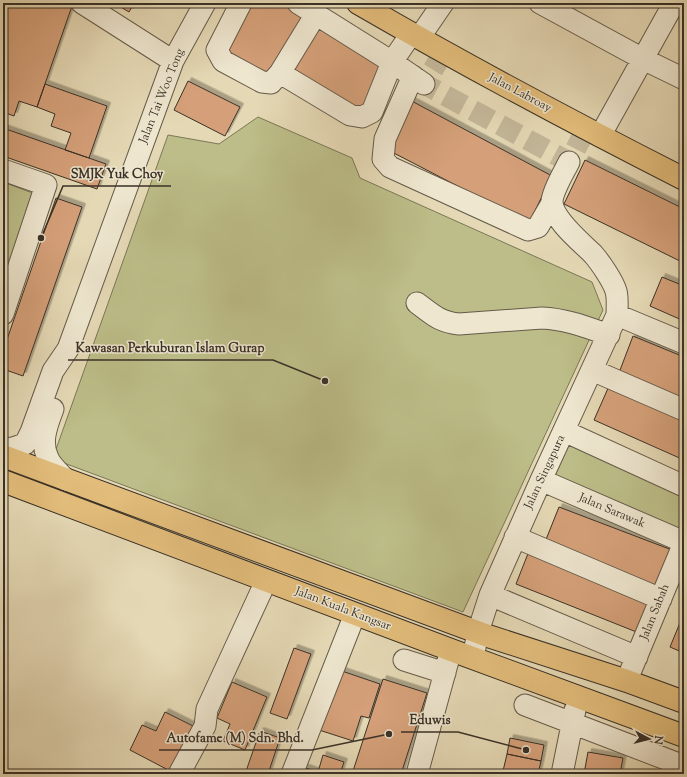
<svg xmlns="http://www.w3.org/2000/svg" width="687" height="777" viewBox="0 0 687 777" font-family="'Sorts Mill Goudy',serif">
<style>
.green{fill:#bcbd88;stroke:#7b7758}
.building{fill:#d5a079;stroke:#3a3127;filter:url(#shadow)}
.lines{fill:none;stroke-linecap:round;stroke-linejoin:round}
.minor-tunnel{stroke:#c3b799;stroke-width:21;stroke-dasharray:21 10;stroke-linecap:butt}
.minor-casing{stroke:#655b4a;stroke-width:23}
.major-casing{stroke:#3a3127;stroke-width:24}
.highway-casing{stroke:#3a3127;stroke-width:24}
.minor{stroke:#eee6cf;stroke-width:21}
.major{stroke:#e2bc7a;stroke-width:22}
.highway{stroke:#e2bc7a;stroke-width:22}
.labels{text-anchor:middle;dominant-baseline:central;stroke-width:3;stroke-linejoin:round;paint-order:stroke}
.street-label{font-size:12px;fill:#3a3127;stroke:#eee6cf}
.leader{fill:none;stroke:#3a3127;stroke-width:1.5}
.callout-dot{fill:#3a3127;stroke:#eee6cf;stroke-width:1.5}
.callout-label{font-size:13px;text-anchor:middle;font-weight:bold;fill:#3a3127;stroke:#eee6cf;stroke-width:3;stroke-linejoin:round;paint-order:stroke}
</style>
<defs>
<filter id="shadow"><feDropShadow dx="3.5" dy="-3.5" stdDeviation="0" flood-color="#0004"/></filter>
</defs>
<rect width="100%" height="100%" fill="#e5d9b5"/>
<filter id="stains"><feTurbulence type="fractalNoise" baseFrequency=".005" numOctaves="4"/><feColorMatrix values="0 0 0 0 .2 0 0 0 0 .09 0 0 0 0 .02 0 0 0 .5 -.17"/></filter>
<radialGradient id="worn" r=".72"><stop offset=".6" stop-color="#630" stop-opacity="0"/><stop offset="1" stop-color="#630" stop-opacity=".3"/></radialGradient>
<path class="green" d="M258,117L352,158L360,178L592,282L603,310L463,612L64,463L55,452L168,135L219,144Z
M3,182L38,195L3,292Z
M569,444L684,492V534L554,478Z"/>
<path class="building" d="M3,3H64L72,6L37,107L19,101L14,116L3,112Z
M114,3H134L129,12Z
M252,3H283L305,18L268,78L223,52Z
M318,25L381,64L364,114L291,70Z
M188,81L240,107L225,136L174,110Z
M45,84L107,106L89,158L65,150L71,133L51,126L55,114L37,107Z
M406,98L552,176L529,223L388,150Z
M3,128L106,164L97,189L3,156Z
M585,160L684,209V263L564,204Z
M56,198L82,207L23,376L3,369V351Z
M662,277L684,286V321L650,306Z
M633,336L684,357V405L617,378Z
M609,386L684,419V460L594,420Z
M559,507L672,550L656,591L543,547Z
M529,551L652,601L639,633L516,584Z
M684,613V653L670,647Z
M294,648L311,654L287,719L270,713Z
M339,670L380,684L369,718L361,716L353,741L319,730Z
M383,679L427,693L401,774H352Z
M232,682L267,697L245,750L223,741L230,724L217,718Z
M165,712L195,727L172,772L130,750L142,725L156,731Z
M260,731L280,738L268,774H245Z
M510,738L544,745L541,761L507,754Z
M588,752L623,758L620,774H584Z
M507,754L541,761L538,774H516L503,771Z
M323,755L344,762L340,774H301L303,767L318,772Z"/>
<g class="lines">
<path class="minor-tunnel" d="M444,52L424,84L569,162L586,129"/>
<g class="minor-casing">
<path id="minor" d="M82,3L173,61
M241,3L217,50L223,61L262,82L271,83L280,73L316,14
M298,3L392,62L411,34
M540,3L643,59L684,79
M419,38L443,3
M280,73L350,115L362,117L372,112L392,62L424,84
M413,76L385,139L383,159L390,167L528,230L538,227L552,203
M600,136L674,3
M3,170L46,185L3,314
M417,303C432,314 439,322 459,324L542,318C566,319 586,327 609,335
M617,315L684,343
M592,370L684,410
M53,409C47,425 40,442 48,458C51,466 61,474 66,480
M564,431L684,486
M3,449L13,448L25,444L31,432L53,371L68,349L173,61L205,3
M541,480L684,542
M515,537L661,599
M490,595L637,657
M473,658L478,632L490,595L541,480L617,315C617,308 618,298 616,291C613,281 600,262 593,254C581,242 552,219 552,201C553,190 564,172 569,162
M404,660L445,673
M631,670L684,543
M525,705L684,766
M179,774L205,726L207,709L266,581
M292,774L355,614
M417,774L451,650
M562,774L575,710"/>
</g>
<g class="major-casing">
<path id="major" d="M358,3C465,65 574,123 684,179"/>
</g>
<g class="highway-casing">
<path id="highway" d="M3,456L488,636L627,681L684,702
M3,481L451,650L684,736"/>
</g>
<use href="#minor" class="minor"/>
<use href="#major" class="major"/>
<use href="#highway" class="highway"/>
</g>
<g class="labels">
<g class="street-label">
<text transform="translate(520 93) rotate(28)">Jalan Labroay</text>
<text transform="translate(162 96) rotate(-68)">Jalan Tai Woo Tong</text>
<text transform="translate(545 472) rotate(-65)">Jalan Singapura</text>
<text transform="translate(612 511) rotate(23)">Jalan Sarawak</text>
<text transform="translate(343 609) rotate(21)">Jalan Kuala Kangsar</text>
<text transform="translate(655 612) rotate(-68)">Jalan Sabah</text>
</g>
</g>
<path class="leader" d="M41 238L63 186H171M325 381L273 360H68M526 750L458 732H401M389 734L312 750H159"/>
<g class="callout-dot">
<circle cx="41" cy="238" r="4"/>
<circle cx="325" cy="381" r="4"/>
<circle cx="526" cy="750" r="4"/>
<circle cx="389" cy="734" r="4"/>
</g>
<g class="callout-label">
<text x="117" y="178">SMJK Yuk Choy</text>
<text x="170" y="352">Kawasan Perkuburan Islam Gurap</text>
<text x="430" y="724">Eduwis</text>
<text x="235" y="742">Autofame (M) Sdn. Bhd.</text>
</g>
<rect width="687" height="777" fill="none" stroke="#e5d9b5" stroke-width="16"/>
<rect x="4" y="4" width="679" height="769" fill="none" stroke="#3a3127" stroke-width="2"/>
<rect x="8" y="8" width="671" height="761" fill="none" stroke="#3a3127"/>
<g transform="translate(649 739) rotate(97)" stroke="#eee6cf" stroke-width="3" paint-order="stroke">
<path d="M0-3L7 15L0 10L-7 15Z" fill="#3a3127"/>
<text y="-6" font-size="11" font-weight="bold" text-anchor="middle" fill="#3a3127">N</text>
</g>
<rect width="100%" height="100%" filter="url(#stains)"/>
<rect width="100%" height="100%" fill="url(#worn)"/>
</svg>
